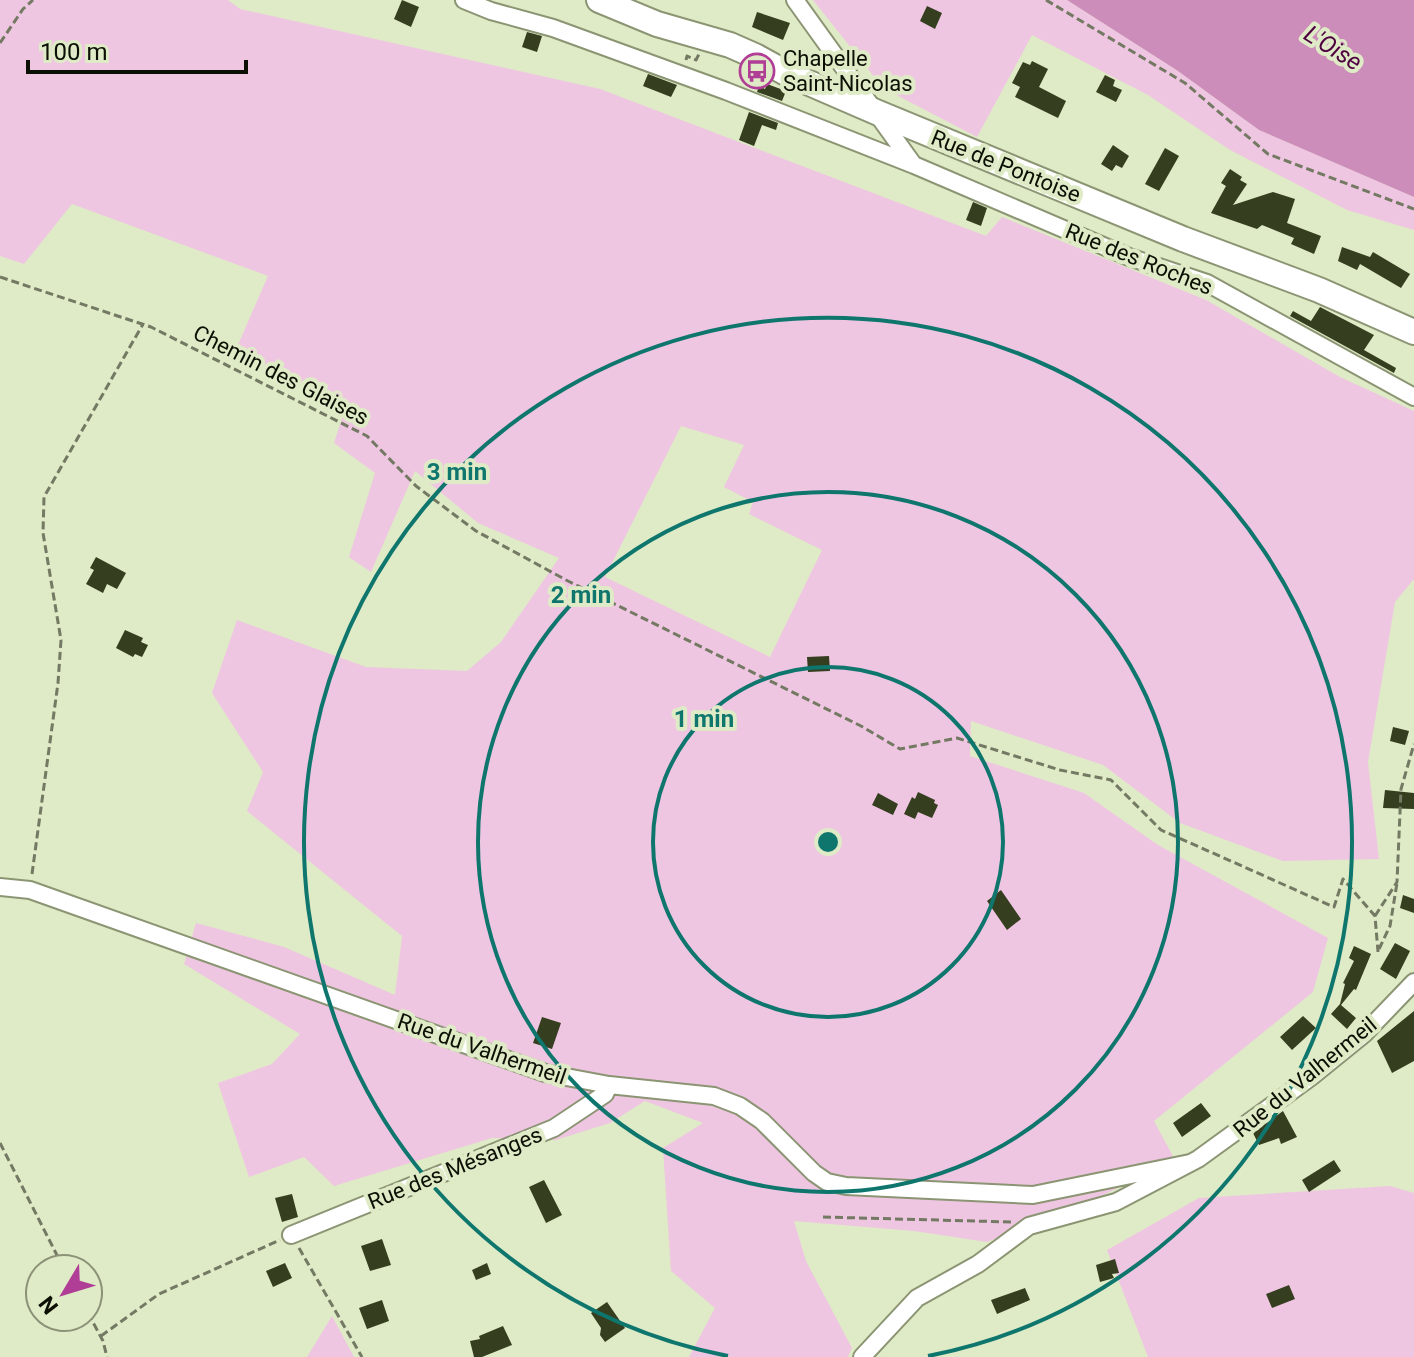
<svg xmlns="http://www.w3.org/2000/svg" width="1414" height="1357" viewBox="0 0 1414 1357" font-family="Roboto,sans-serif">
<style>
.green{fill:#efc6e2;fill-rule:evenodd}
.water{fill:#cd8dba}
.building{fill:#353e1f}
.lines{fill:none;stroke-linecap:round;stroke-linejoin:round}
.minor-casing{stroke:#8b9573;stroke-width:20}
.secondary-casing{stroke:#8b9573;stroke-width:28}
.path{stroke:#737962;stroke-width:3;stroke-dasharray:8 4;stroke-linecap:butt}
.minor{stroke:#fff;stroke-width:16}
.secondary{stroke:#fff;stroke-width:24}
.ring{fill:none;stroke:#0f766e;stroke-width:4}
.labels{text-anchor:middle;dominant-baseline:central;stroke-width:8;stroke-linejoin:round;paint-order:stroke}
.poi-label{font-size:22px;fill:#0c0f04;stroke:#dfeac6;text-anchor:start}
.street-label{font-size:22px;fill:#0c0f04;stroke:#dfeac6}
.water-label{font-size:24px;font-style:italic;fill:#4e0040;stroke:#dfeac6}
.centre{fill:#0f766e;stroke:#dfeac6;stroke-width:4}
.ring-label{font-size:24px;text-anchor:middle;font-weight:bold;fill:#0f766e;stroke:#dfeac6;stroke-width:8;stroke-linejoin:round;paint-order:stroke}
</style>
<rect width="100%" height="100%" fill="#dfeac6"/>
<path class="green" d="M0,0H228L240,9L600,89L986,236L1002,217L1206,300L1340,377L1414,411V579L1395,602L1368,762L1379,859L1283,861L1180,823L1103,765L971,721L970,756L1084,793L1158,845L1328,938L1313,992L1154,1121L1175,1160L1093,1200L987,1242L914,1231L794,1221L806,1261L852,1348L848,1357H689L715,1308L671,1271L663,1148L703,1123L645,1101L610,1123L556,1140L492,1138L334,1186L304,1157L249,1177L218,1083L272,1064L300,1034L184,964L196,923L284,947L395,995L402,936L247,811L263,772L212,693L237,620L366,667L467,671L501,642L559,558L478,523L415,471L371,572L349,557L375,473L334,443L346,406L234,354L268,276L72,204L24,264L0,256ZM681,426L744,445L724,487L753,502L749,514L822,550L770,657L605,577Z
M813,0H1067L1178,71L1259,130L1414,197V230L1347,210L1230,150L1148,95L1032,35L977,137L883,88Z
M1390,1186L1414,1193V1357H1148L1107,1250L1199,1198Z
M332,1316L354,1357H307Z"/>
<path class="water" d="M1067,0H1414V197L1259,130L1178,71Z"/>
<path class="building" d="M402,0L419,7L411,27L394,19Z
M927,6L942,13L935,29L920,21Z
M757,12L790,23L783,40L752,27Z
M527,32L542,36L537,52L522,47Z
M1032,61L1048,69L1039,87L1066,101L1058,118L1015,97L1020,87L1012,83L1023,62L1030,65Z
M648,74L677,85L671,97L643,86Z
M1105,75L1115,80L1113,86L1122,90L1116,102L1096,92Z
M767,84L786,91L782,101L757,92L759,86L765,89Z
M749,112L778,123L776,130L762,125L754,146L739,140Z
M1113,145L1129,156L1122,168L1116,165L1112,171L1101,164Z
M1165,148L1179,156L1159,191L1145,184Z
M1230,169L1242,177L1240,180L1247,184L1233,205L1273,192L1295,199L1287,223L1321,236L1314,254L1291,244L1294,238L1262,225L1257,229L1211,213L1226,186L1221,183Z
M973,202L987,208L981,226L966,220Z
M1342,247L1370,257L1373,252L1410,274L1401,288L1360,264L1357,270L1338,261Z
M1320,307L1374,335L1364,350L1396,368L1394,373L1290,316L1293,311L1311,321Z
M96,557L126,573L117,589L107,584L103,593L86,584L94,570L90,568Z
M125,630L143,638L141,642L148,645L142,657L135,654L133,657L116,648Z
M829,656L830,671L808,672L807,657Z
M1393,727L1409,731L1405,745L1390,741Z
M1385,790L1414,793V809L1383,808Z
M918,792L935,800L934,803L938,805L932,818L918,812L915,819L904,814L912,797L915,799Z
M878,793L898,804L893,815L872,805Z
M1001,890L1021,919L1007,930L987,901Z
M1403,895L1414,899V913L1400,908Z
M1395,943L1410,951L1396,979L1380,969Z
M1354,946L1371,954L1356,990L1354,989L1341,1005L1356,1018L1347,1029L1331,1014L1340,1004L1345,984L1343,983L1354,961L1349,958Z
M1414,1011V1061L1392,1073L1377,1041Z
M1303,1016L1316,1028L1292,1050L1280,1037Z
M542,1017L561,1023L552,1049L533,1043Z
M1201,1103L1211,1116L1182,1137L1173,1123Z
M1283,1111L1297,1137L1281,1144L1279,1138L1259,1145L1253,1133Z
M1334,1160L1341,1171L1309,1192L1302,1180Z
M544,1180L562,1215L546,1223L529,1187Z
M292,1194L298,1217L282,1222L275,1198Z
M382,1239L391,1265L370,1271L361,1246Z
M1115,1259L1119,1273L1112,1274L1114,1278L1100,1282L1096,1265Z
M285,1263L292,1278L273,1287L266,1271Z
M487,1263L491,1274L476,1280L472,1270Z
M1289,1285L1295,1299L1272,1308L1266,1294Z
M1025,1288L1030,1300L997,1314L991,1300Z
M382,1300L389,1321L367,1329L359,1308Z
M607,1302L625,1328L605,1342L600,1335L601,1328L591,1313Z
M503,1326L512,1345L482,1357H474L470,1341L480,1339L479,1336Z"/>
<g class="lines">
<g class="minor-casing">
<path id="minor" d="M464,0L491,11L553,28L726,91L914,165L1129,257L1207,283L1414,397
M795,0L913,164
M0,887L30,890L545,1073L609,1085L714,1096L740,1106L762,1121L814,1173L827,1182L846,1186L1033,1195L1190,1163
M291,1235L554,1128L605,1094L609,1085
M862,1357L917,1298L978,1264L1029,1226L1116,1202L1198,1159L1311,1077L1364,1034L1414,982"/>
</g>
<g class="secondary-casing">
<path id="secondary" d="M599,0L657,24L730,45L755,56L786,73L876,112L1183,239L1319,290L1414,332"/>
</g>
<path class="path" d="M1046,0L1185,83L1268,154L1414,209
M0,43L23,9L33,0
M686,60L687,56L696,60L699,54
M0,277L151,327L367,436L416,486L476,531L568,581L861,726L900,749L957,738L1060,770L1111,780L1161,830L1334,907L1343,879L1375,916L1378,952
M32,874L58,683L61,640L43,533L44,497L143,324
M1375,916L1397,882L1401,789L1414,744
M1379,949L1390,926L1397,883
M0,1143L64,1269
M823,1217L1011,1222
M299,1248L362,1357
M88,1313L103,1341L107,1357
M101,1336L159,1294L280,1240"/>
<use href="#minor" class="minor"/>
<use href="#secondary" class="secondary"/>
</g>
<g class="ring">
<circle cx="828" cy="842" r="175"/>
<circle cx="828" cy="842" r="350"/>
<path d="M728 1356A524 524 0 1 1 928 1356"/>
</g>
<defs>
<g id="bus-ring" transform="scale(1.8)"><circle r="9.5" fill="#dfeac6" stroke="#b03d96" stroke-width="1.5"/><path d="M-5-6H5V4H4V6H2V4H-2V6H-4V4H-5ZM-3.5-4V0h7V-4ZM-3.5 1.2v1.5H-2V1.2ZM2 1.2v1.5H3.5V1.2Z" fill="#b03d96"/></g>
</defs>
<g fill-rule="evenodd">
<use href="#bus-ring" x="757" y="71"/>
</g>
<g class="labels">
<g class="poi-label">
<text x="783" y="58">Chapelle<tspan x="783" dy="25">Saint-Nicolas</tspan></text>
</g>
<g class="street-label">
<text transform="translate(1006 166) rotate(22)">Rue de Pontoise</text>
<text transform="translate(1139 259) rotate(22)">Rue des Roches</text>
<text transform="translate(281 375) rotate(27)">Chemin des Glaises</text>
<text transform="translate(482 1049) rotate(19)">Rue du Valhermeil</text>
<text transform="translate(1305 1077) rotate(-39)">Rue du Valhermeil</text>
<text transform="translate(455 1168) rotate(-22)">Rue des Mésanges</text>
</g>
<g class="water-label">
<text transform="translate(1333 48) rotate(32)">L'Oise</text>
</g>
</g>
<circle cx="828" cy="842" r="12" class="centre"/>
<g class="ring-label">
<text x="457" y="480">3 min</text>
<text x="581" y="603">2 min</text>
<text x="704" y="727">1 min</text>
</g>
<g transform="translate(64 1293) rotate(232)"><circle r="38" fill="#dfeac6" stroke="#8b9278" stroke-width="2"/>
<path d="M0-6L14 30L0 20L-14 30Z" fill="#b03d96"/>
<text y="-12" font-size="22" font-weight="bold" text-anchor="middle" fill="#0c0f04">N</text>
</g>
<path d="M28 60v12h218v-12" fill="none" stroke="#0c0f04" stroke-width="4"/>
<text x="40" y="60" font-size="24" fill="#0c0f04" stroke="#dfeac6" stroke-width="6" paint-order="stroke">100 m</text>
</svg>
